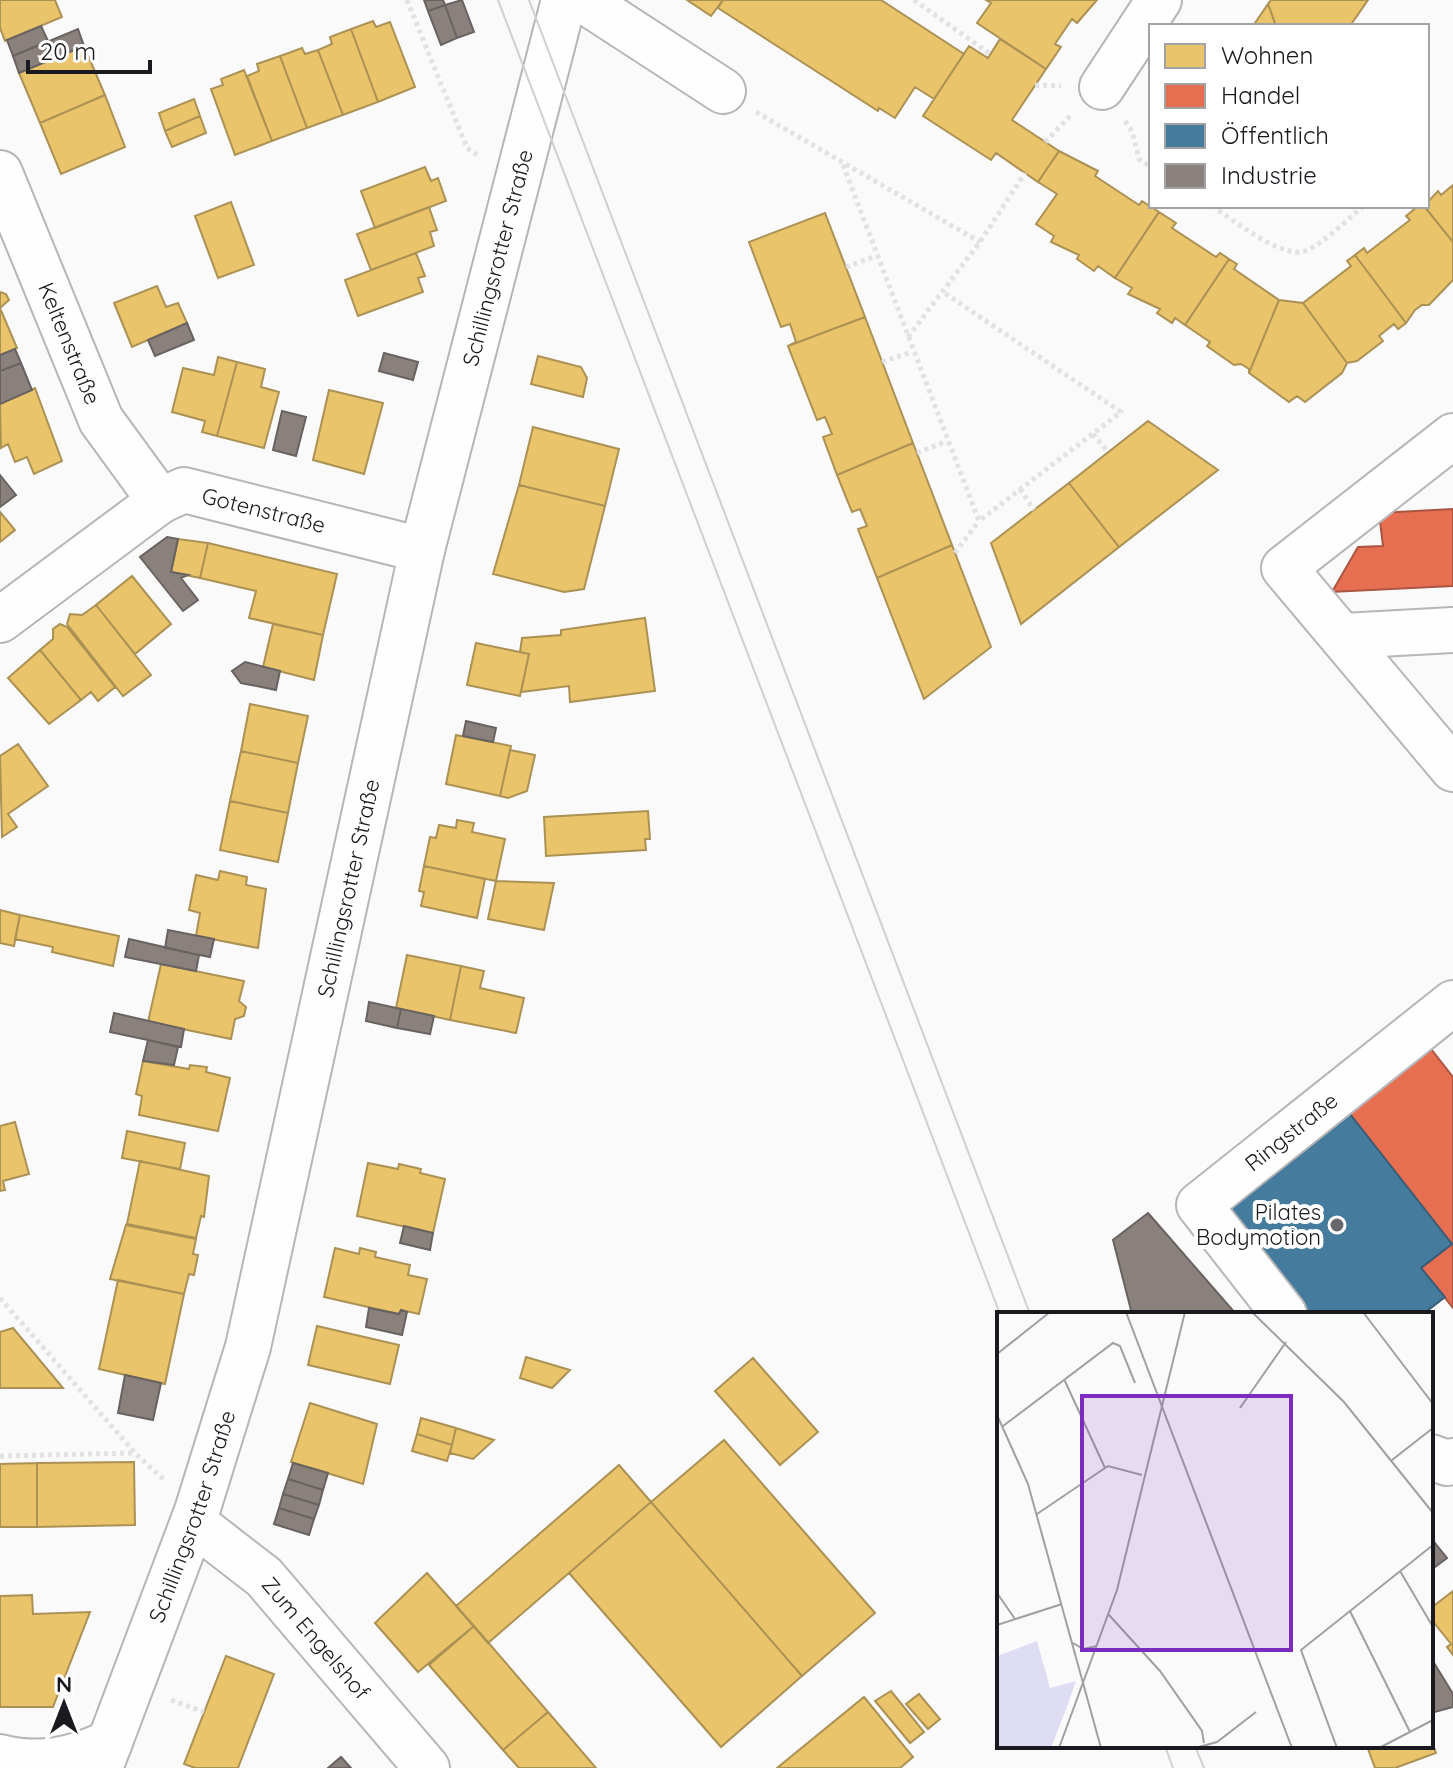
<svg xmlns="http://www.w3.org/2000/svg" width="1453" height="1768" viewBox="0 0 1453 1768" font-family="Quicksand,sans-serif">
<style>
.homes{fill:#e9c46a;stroke:#ab9154;stroke-width:2}
.shops{fill:#e76f51;stroke:#aa5542;stroke-width:2}
.public{fill:#457b9d;stroke:#385e77;stroke-width:2}
.industry{fill:#8a817c;stroke:#686260;stroke-width:2}
.lines{fill:none;stroke-linecap:round;stroke-linejoin:round}
.minor-casing{stroke:#b6b5b8;stroke-width:48}
.path{stroke:#e2e2e2;stroke-width:5;stroke-dasharray:4 4;stroke-linecap:butt}
.minor{stroke:#fefefe;stroke-width:44}
.tram{stroke:#d0d0d0;stroke-width:2}
.poi-dot{fill:#68686c;stroke:#fff;stroke-width:3}
.labels{text-anchor:middle;dominant-baseline:central;stroke-width:8;stroke-linejoin:round;paint-order:stroke}
.street-label{font-size:22px;fill:#1a191f;stroke:#fff}
.poi-label{font-size:22px;fill:#1a191f;stroke:#fff;text-anchor:end}
.inset-road{fill:none;stroke:#a0a0a3;stroke-width:2}
.view{fill:#7b2cbf;fill-opacity:0.15;stroke:#7b2cbf;stroke-width:4}
.inset-edge{fill:none;stroke:#1a191f;stroke-width:4}
</style>
<rect width="100%" height="100%" fill="#fafafb"/>
<path class="homes" d="M0,0H55L62,17L5,41L0,28Z
M687,0H723L711,16Z
M723,0H881L964,54L934,99L915,87L895,118L879,108L878,111L718,8Z
M986,0H1097L1077,23L1072,19L1055,44L1061,47L1046,69L977,23L991,3Z
M1271,0H1368L1350,26H1276L1268,4Z
M1268,4L1276,26H1255V23Z
M373,21L376,27L390,22L415,87L378,102L351,29Z
M351,29L378,102L343,115L318,50L332,44L330,37Z
M1000,39L1046,69L1012,120L1059,151L1038,182L996,153L991,160L923,116L969,46L988,58Z
M84,46L105,95L40,123L19,73Z
M302,48L305,54L318,50L343,115L307,128L280,56Z
M280,56L307,128L272,141L247,76L259,71L257,64Z
M244,70L272,141L235,155L211,89L223,85L221,79Z
M105,95L125,147L61,174L40,123Z
M194,99L200,116L165,131L159,113Z
M200,116L206,133L172,147L165,131Z
M1059,151L1098,171L1095,176L1139,205L1142,201L1159,212L1115,278L1098,266L1094,271L1077,259L1079,255L1051,242L1054,236L1036,224L1057,194L1038,182Z
M425,167L431,181L438,178L446,201L375,228L361,191Z
M1453,185V242L1424,206L1438,191L1441,195Z
M231,202L254,265L218,278L195,216Z
M1418,206H1424L1453,242V280L1429,305H1422L1415,310L1406,323L1355,255L1364,248L1367,253L1410,220L1406,216Z
M429,207L437,230L430,232L434,246L371,270L357,234Z
M1159,212L1176,223L1172,228L1216,257L1220,253L1229,259L1185,325L1175,318L1172,323L1157,313L1160,309L1128,294L1132,288L1115,278Z
M825,213L865,317L788,346L796,342L790,324L781,327L749,242Z
M416,253L425,276L418,278L423,292L358,316L345,280Z
M1355,255L1406,323L1398,329L1394,324L1379,336L1383,341L1357,361L1347,363L1303,303L1351,266L1347,261Z
M1229,259L1237,264L1234,269L1279,300L1249,373V369L1241,364L1234,365L1207,346L1210,342L1185,325Z
M157,286L166,307L178,303L187,323L132,347L114,303Z
M0,292L6,294L9,300L0,308Z
M1279,300L1303,303L1347,363L1342,373L1305,402L1297,396L1289,402L1249,373Z
M0,308L17,348L0,355Z
M865,317L913,443L837,475L823,437L832,434L825,417L817,420L788,346Z
M538,356L581,367L587,378L583,397L531,384Z
M218,357L237,362L217,436L202,432L205,421L172,412L183,368L214,375Z
M237,362L265,369L261,387L279,392L264,448L217,436Z
M35,388L62,461L34,474L27,457L15,462L8,444L1,448L0,404Z
M329,390L383,403L364,474L313,460Z
M1148,421L1218,470L1119,547L1069,483Z
M533,427L619,449L605,506L519,485Z
M913,443L952,545L877,578L858,529L867,526L860,509L852,512L837,475Z
M1069,483L1119,547L1021,624L991,543Z
M519,485L605,506L584,589L564,592L493,574Z
M0,512L15,530L0,542Z
M178,539L208,543L200,578L171,572Z
M208,543L337,574L323,635L249,618L256,591L200,578Z
M952,545L991,647L924,699L877,578Z
M132,576L171,624L135,654L96,605Z
M96,605L151,675L123,696L67,624L70,614L82,615Z
M645,618L655,691L570,702L569,686L521,692L529,654L520,652L522,638L561,635V630Z
M60,624L67,627L115,687L98,701L91,692L81,700L40,650L53,639V629Z
M273,624L323,635L314,680L263,667Z
M476,643L529,654L520,696L467,685Z
M40,650L81,700L49,724L8,678Z
M250,704L308,716L298,763L241,751Z
M456,735L511,746L500,796L446,784Z
M18,744L48,786L8,814L17,827L2,837L0,756Z
M510,750L535,755L527,791L508,798L500,796Z
M241,751L298,763L288,813L230,801Z
M230,801L288,813L278,862L220,850Z
M648,811L650,839H645L646,850L546,856L544,817Z
M457,820L474,823L472,832L505,839L496,881L424,866L430,837L436,838L439,825L456,828Z
M424,866L485,879L477,918L421,906L424,892L419,891Z
M220,871L247,877L246,885L266,889L258,948L196,936L200,913L189,910L196,875L218,880Z
M496,881L554,883L544,930L488,919Z
M0,910L20,915L14,946L0,943Z
M20,915L119,936L113,966L52,952L53,947L15,939Z
M407,955L461,966L450,1020L396,1008Z
M161,964L244,981L239,1001L246,1007L244,1016L235,1019L231,1039L148,1022Z
M461,966L484,971L480,988L524,998L516,1033L450,1020Z
M143,1061L189,1069L190,1065L207,1067L206,1072L230,1078L218,1131L139,1115L142,1096L136,1094Z
M15,1122L29,1174L3,1181L5,1190L0,1191V1126Z
M127,1131L185,1143L180,1169L122,1158Z
M140,1161L209,1176L204,1217L201,1216L196,1238L127,1224Z
M368,1163L398,1169L399,1164L421,1169L420,1173L445,1179L433,1233L357,1216Z
M126,1225L196,1239L193,1254L198,1255L194,1275L189,1274L184,1294L110,1279Z
M335,1248L359,1254L360,1248L376,1252L375,1257L410,1265L408,1275L427,1279L419,1314L401,1310L399,1314L324,1297Z
M118,1280L184,1294L165,1384L99,1369Z
M317,1326L399,1345L390,1384L308,1365Z
M13,1328L63,1388H0V1332Z
M526,1357L570,1370L552,1388L520,1378Z
M753,1358L818,1432L780,1465L715,1391Z
M310,1403L377,1424L363,1484L291,1462Z
M421,1418L456,1428L452,1445L417,1434Z
M456,1428L494,1440L473,1459L450,1453Z
M417,1434L452,1445L447,1461L412,1451Z
M724,1440L875,1613L802,1676L651,1502Z
M134,1462L135,1525L37,1527V1463Z
M37,1463V1527H0V1464Z
M619,1465L651,1502L488,1643L456,1606Z
M651,1502L802,1676L721,1747L569,1573Z
M427,1573L474,1626L418,1672L375,1623Z
M1453,1591V1655L1447,1647L1451,1644L1431,1619V1608Z
M32,1595L33,1614L90,1612L53,1707H0V1596Z
M474,1626L548,1712L503,1750L429,1665Z
M226,1656L274,1674L238,1768H195L184,1764Z
M891,1691L924,1732L910,1743L875,1701Z
M919,1694L940,1719L928,1729L906,1704Z
M864,1697L913,1757L900,1768H777Z
M548,1712L596,1768H519L503,1750Z
M1431,1739L1436,1753L1395,1768H1375L1367,1746H1431Z"/>
<path class="shops" d="M1453,509V586L1332,592L1358,547L1383,546L1379,513Z
M1428,1045L1453,1077V1308L1421,1268L1452,1244L1346,1109Z"/>
<path class="public" d="M1346,1109L1452,1244L1421,1268L1445,1297L1423,1314H1305L1221,1206Z"/>
<path class="industry" d="M424,0H443L445,5L428,11Z
M462,0L474,32L457,38L445,5Z
M445,5L457,38L441,45L428,11Z
M41,26L48,41L13,56L7,40Z
M78,29L84,46L19,73L13,56Z
M187,323L194,340L155,356L148,340Z
M15,349L21,363L0,371V355Z
M384,353L418,362L413,380L379,371Z
M21,363L32,390L0,404V371Z
M282,411L306,417L296,456L273,450Z
M0,475L16,495L0,507Z
M167,537L178,539L171,572L188,575L181,578L198,600L183,611L140,557Z
M245,662L280,671L276,690L241,683L232,671Z
M466,721L496,728L493,742L463,736Z
M168,930L214,939L210,957L165,948Z
M129,939L199,955L196,971L125,957Z
M369,1002L401,1009L397,1028L366,1021Z
M401,1009L434,1016L430,1034L397,1028Z
M114,1013L184,1029L181,1047L110,1032Z
M148,1040L178,1047L174,1065L143,1061Z
M1148,1213L1236,1314H1132L1113,1240Z
M404,1226L433,1233L430,1250L400,1243Z
M369,1308L399,1314L401,1310L407,1312L402,1335L366,1327Z
M125,1375L161,1383L153,1420L118,1413Z
M293,1463L328,1473L323,1490L288,1479Z
M288,1479L323,1490L319,1505L283,1494Z
M283,1494L319,1505L314,1519L279,1508Z
M279,1508L314,1519L309,1535L274,1524Z
M1431,1538L1447,1558L1431,1570Z
M1431,1658L1453,1694V1707L1431,1713Z
M341,1757L351,1768H328Z"/>
<g class="lines">
<g class="minor-casing">
<g id="minor">
<path d="M583,0L723,91"/>
<path d="M1102,87L1159,0"/>
<path id="s1" d="M0,173L101,420L160,501"/>
<path d="M1453,436L1284,568L1453,769"/>
<path id="s2" d="M0,620L160,501L184,490L422,550"/>
<path d="M1344,636L1453,630"/>
<path id="s3" d="M1284,1314L1199,1205L1453,1003"/>
<path d="M1431,1457L1447,1463L1453,1461"/>
<path id="s4" d="M193,1522L264,1577L427,1768"/>
<path d="M0,1757C40,1767 74,1760 110,1742"/>
<path id="s5" d="M100,1768L197,1511L248,1347L422,550L564,0"/>
</g>
</g>
<path class="path" d="M407,0L467,148L480,157
M914,0L990,54
M1035,85L1061,86
M756,112L980,242
M1125,121L1132,131L1139,159L1151,167
M1045,142L1071,115
M843,165L979,521L1121,412L943,292
M1212,206C1232,219 1281,259 1305,251C1325,243 1347,219 1364,206
M846,267L876,256
M908,337L980,242L1025,173
M882,362L912,352
M1093,434L1108,452
M917,453L947,441
M1020,489L1034,510
M955,553L979,521
M0,1298L135,1453L164,1480
M0,1456L135,1453
M171,1700L204,1712"/>
<use href="#minor" class="minor"/>
<path class="tram" d="M498,0L1000,1314
M529,0L1030,1314
M1165,1746L1173,1768
M1195,1746L1204,1768"/>
</g>
<circle class="poi-dot" cx="1337" cy="1225" r="8"/>
<g class="labels">
<g class="street-label">
<text stroke="none"><textPath href="#s5" startOffset="1564">Schillingsrotter Straße</textPath></text>
<text stroke="none"><textPath href="#s1" startOffset="184">Keltenstraße</textPath></text>
<text stroke="none"><textPath href="#s2" startOffset="308">Gotenstraße</textPath></text>
<text stroke="none"><textPath href="#s5" startOffset="916">Schillingsrotter Straße</textPath></text>
<text stroke="none"><textPath href="#s3" startOffset="256">Ringstraße</textPath></text>
<text stroke="none"><textPath href="#s5" startOffset="268">Schillingsrotter Straße</textPath></text>
<text stroke="none"><textPath href="#s4" startOffset="170">Zum Engelshof</textPath></text>
</g>
<g class="poi-label">
<text x="1321" y="1212">Pilates<tspan x="1321" dy="25">Bodymotion</tspan></text>
</g>
</g>
<g transform="translate(997 1312)">
<rect width="436" height="436" fill="#fafafb"/>
<path d="M40,329L53,376L79,369L71,392L54,436H0V344Z" fill="#dfddf3"/>
<path class="inset-road" d="M129,0L295,436M255,0L347,90L436,201M366,0L436,92M0,42L53,0M67,67L108,156M243,96L289,30M0,103L31,172L104,436M6,114L116,31L123,34L138,71M395,148L436,116M40,202L111,154L145,163M403,259L436,315M0,281L18,307M353,299L413,420M112,303L163,359L205,419L207,431M0,313L65,292M76,331L86,337L100,334M62,436L120,278L188,0M198,436L220,430L259,400M340,436L304,338L436,233M382,436L436,408"/>
<path class="view" d="M85,84H294V338H85Z"/>
<rect width="436" height="436" class="inset-edge"/>
</g>
<rect x="1149" y="24" width="280" height="184" fill="#ffffff" stroke="#a3a3a5" stroke-width="2"/>
<rect x="1165" y="44" width="40" height="24" fill="#e9c46a" stroke="#a3a3a5" stroke-width="2"/>
<text x="1221" y="64" font-size="24" fill="#1a191f">Wohnen</text>
<rect x="1165" y="84" width="40" height="24" fill="#e76f51" stroke="#a3a3a5" stroke-width="2"/>
<text x="1221" y="104" font-size="24" fill="#1a191f">Handel</text>
<rect x="1165" y="124" width="40" height="24" fill="#457b9d" stroke="#a3a3a5" stroke-width="2"/>
<text x="1221" y="144" font-size="24" fill="#1a191f">Öffentlich</text>
<rect x="1165" y="164" width="40" height="24" fill="#8a817c" stroke="#a3a3a5" stroke-width="2"/>
<text x="1221" y="184" font-size="24" fill="#1a191f">Industrie</text>
<g transform="translate(64 1704)" stroke="#ffffff" stroke-width="6" paint-order="stroke">
<path d="M0-6L14 30L0 20L-14 30Z" fill="#1a191f"/>
<text y="-12" font-size="22" font-weight="bold" text-anchor="middle" fill="#1a191f">N</text>
</g>
<path d="M28 60v12h122v-12" fill="none" stroke="#1a191f" stroke-width="4"/>
<text x="40" y="60" font-size="24" fill="#1a191f" stroke="#ffffff" stroke-width="6" paint-order="stroke">20 m</text>
</svg>
